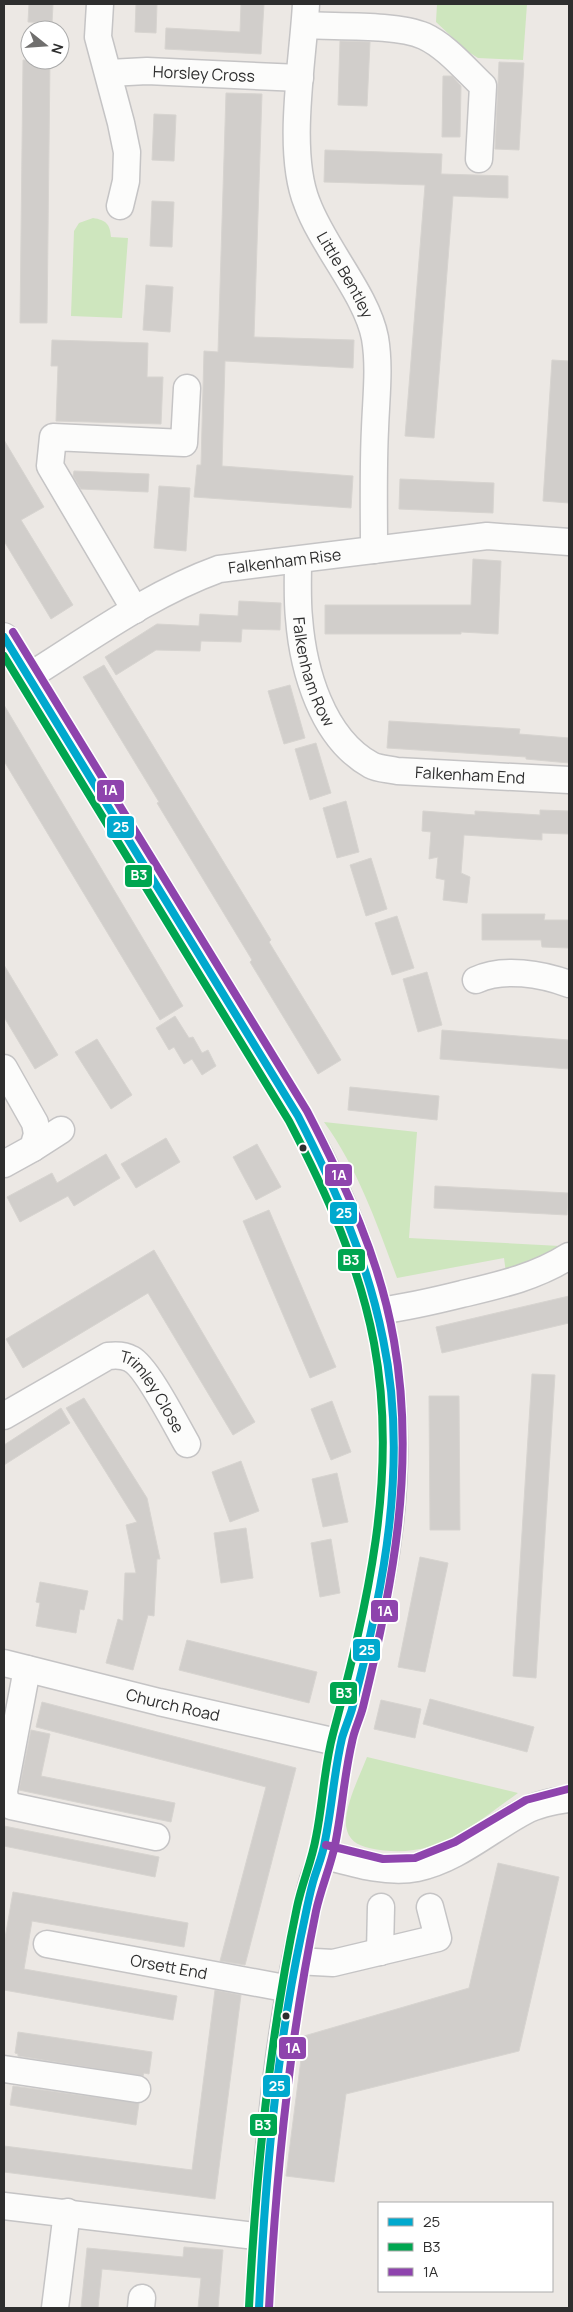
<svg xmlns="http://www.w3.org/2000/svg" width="573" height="2312" viewBox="0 0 573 2312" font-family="Manrope,sans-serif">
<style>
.green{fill:#cee6be}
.building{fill:#d1cecb;stroke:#d7d4d0}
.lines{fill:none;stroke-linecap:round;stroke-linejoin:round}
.minor-casing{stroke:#c5c4c5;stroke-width:29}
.tertiary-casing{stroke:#c5c4c5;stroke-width:30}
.minor{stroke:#fcfcfb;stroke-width:26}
.tertiary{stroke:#fcfcfb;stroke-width:28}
.bus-1-casing{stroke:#fff;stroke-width:11}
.bus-2-casing{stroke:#fff;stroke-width:11}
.bus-3-casing{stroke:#fff;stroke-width:11}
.bus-1{stroke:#00a9ce;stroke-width:8}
.bus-2{stroke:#00a651;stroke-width:8}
.bus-3{stroke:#8e44ad;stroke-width:8}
.bus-dot{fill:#2e2e2e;stroke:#fff;stroke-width:2}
.labels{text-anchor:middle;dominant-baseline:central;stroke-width:4.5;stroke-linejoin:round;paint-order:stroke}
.street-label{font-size:16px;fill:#2e2e2e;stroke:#fff}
.line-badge{stroke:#fff;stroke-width:2}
.badge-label{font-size:14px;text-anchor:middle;font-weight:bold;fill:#fff}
</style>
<rect width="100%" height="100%" fill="#ece8e4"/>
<path class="green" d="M437,4H527L523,60L478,58L467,51L436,22Z
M93,218C106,220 110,224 111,237L128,238L122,318L71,316L74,231L79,223Z
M324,1122L417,1132L409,1238L560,1246L551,1252L506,1273L504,1258L397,1278C377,1224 358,1169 324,1122Z
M367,1757L518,1793C469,1828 434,1862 369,1848C357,1845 348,1840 346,1826C344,1807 360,1775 367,1757Z"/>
<path class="building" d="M29,4H53L52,23L28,22Z
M136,4H157L156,33L135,32Z
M241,4H264L261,54L165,49L166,28L240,32Z
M340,41L370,42L367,106L338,105Z
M23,60H50L47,323H20Z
M499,62L524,63L519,150L495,149Z
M443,76H452L461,86L460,137H442Z
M226,93L262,94L254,337L354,340L353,368L225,361L222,466L353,476L351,508L194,497L197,465H201L204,351L218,352Z
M154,114L176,115L174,161L152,160Z
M325,150L442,154L441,174L508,176V198L453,196L434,438L405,436L425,185L324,182Z
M152,201L174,202L172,247L150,246Z
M146,285L173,287L170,332L143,330Z
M52,340L148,343L147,377H163L161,424L56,421L58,366H51Z
M552,360L569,361V503L543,501Z
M4,440L44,507L21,520L73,605L51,619L4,541Z
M74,471L149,474L148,492L81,489L73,476Z
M400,479L494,483L493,513L399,509Z
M159,486L190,488L186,551L154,548Z
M473,559L501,561L498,634L461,632V634H325V605H471Z
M239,601L281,603L280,630L242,629L241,642L201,641L200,651L156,650L116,675L105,657L157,624L199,626L200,614L238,616Z
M104,665L271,940L269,942L341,1060L318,1074L250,962L252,960L157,803L159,802L83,677Z
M290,685L305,738L284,744L268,691Z
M4,705L183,1006L160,1020L4,761Z
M389,721L520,729L519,734L569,738V763L526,759V757L387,748Z
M316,743L331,793L310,800L295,749Z
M346,801L359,852L337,858L323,808Z
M540,810L569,811V834L542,833V840L464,835L461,873L470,877L467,903L443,900L445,880L436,878L438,857L429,859L431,832L422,831L423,811L475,815V811L540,815Z
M371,858L387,909L366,916L350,865Z
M482,914H545L544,920H569V948L542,947L541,940H482Z
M397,916L414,968L392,975L375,923Z
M4,965L58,1055L35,1069L4,1017Z
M427,972L442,1025L418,1032L403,979Z
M175,1016L189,1038L193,1037L202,1053L208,1050L216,1066L202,1075L192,1059L184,1064L174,1047L169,1050L156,1028Z
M442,1030L569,1040V1069L440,1059Z
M97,1039L132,1095L111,1109L75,1052Z
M350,1087L439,1096L437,1120L348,1110Z
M166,1138L180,1162L136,1188L121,1164Z
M257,1144L281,1187L256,1200L233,1157Z
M106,1154L120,1178L74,1206L68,1196L20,1222L7,1197L52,1173L57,1183Z
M435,1186L568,1193L567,1215L434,1208Z
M269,1210L336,1367L310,1378L243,1221Z
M154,1250L255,1422L233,1435L148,1293L23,1368L6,1339Z
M569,1296V1323L442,1353L436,1327Z
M532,1374L555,1375L536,1678L513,1676Z
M429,1396H459L460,1530H430Z
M84,1398L147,1498L160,1559H157L154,1616L148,1615L133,1670L106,1663L118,1619L123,1621L125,1573H136L126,1525L137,1522L66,1408Z
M332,1401L351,1452L331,1460L311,1409Z
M61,1408L70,1423L4,1465V1445Z
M241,1461L259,1511L230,1522L212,1472Z
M337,1473L348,1522L323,1527L312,1479Z
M246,1528L253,1578L221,1583L214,1533Z
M331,1539L340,1593L320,1597L311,1543Z
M420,1557L448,1563L425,1672L398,1667Z
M40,1582L88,1591L84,1610L80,1609L76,1633L36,1626L40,1603L36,1602Z
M187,1640L317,1672L309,1703L179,1670Z
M430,1699L534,1727L527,1752L423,1724Z
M381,1700L421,1709L415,1738L374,1729Z
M42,1702L296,1768L245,1965L220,1961L266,1787L36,1727Z
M31,1730L50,1734L41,1776L175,1803L171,1822L19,1790Z
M4,1826L159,1857L155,1877L4,1846Z
M498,1863L559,1877L519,2051L346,2094L334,2182L286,2176L304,2036L469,1988Z
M13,1892L188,1923L184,1947L32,1921L24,1969L177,1996L173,2020L4,1990V1944Z
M215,1990L241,1995L215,2199L4,2172V2146L192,2170Z
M18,2032L152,2052L149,2074L144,2073L143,2076L18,2056V2054L15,2053Z
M13,2086L139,2103L136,2125L10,2105Z
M184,2247L223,2250L218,2308H198L201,2278L102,2269L98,2308H81L87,2248L183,2257Z"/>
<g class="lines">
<g class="minor-casing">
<g id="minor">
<path d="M100,4L98,37L121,123L127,152L126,181L120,206"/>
<path id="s1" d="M306,4C303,61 286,151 307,203C323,247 367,295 375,338C380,367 376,399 375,429C373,469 374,510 374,550"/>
<path d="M305,25C336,27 397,24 424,36C446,46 465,69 483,86L479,159"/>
<path id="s2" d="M109,73L147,71L300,78"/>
<path id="s3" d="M298,560C298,579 297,599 299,618C303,670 322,738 371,765C378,769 389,769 397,771L569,780"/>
<path d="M135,610L50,466L53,437L184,443L187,388"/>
<path id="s4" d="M28,677C89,639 150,594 219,569L487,536L569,542"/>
<path d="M476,980C503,967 542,974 569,984"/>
<path d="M4,1068L35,1123L37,1134L33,1148L4,1164"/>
<path d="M33,1148L61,1130"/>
<path d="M379,1311C407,1307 434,1301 462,1294C500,1285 536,1277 569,1256"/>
<path id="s5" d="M4,1416L108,1356C116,1355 124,1355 131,1359C147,1367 177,1427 187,1444"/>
<path id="s6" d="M4,1663L159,1702L341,1743"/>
<path d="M27,1669L4,1791L5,1799L11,1806L156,1837"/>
<path d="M323,1855C352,1863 387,1874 417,1868C458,1859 489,1830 525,1811C538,1804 555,1801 569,1799"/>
<path id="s7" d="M47,1944L290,1989"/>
<path d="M380,1952L381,1907"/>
<path d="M296,1961L333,1963L438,1938L430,1907"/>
<path d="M4,2069L137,2089"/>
<path d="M4,2206L263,2237"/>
<path d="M55,2308L67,2212"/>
<path d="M141,2308L142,2298"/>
</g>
</g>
<g class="tertiary-casing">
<path id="tertiary" d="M4,637L298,1116C384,1268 414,1410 380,1583C372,1625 362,1667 352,1708C349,1720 343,1732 341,1744C334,1780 331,1817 323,1853C321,1863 316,1872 313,1882C308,1900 305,1918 301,1936C274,2058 265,2184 259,2308"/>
</g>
<use href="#minor" class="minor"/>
<use href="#tertiary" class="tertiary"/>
<g class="bus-1-casing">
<path id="bus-1" d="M4,637L298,1116C335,1188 367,1259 383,1339C409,1461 384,1590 352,1709C349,1719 345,1728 342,1738C334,1772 332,1807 325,1841C323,1855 317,1868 313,1882C308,1900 305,1918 301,1936C275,2059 265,2183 259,2308"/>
</g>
<g class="bus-2-casing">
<path id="bus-2" d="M4,656L289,1121C326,1192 359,1264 374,1343C399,1476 367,1606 333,1734C324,1767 323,1803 316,1837C312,1861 302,1883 297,1907C269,2040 256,2172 249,2307"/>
</g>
<g class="bus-3-casing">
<path id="bus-3" d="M13,632L307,1111C345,1184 380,1259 394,1341C416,1465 393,1586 363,1707C360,1719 354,1730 352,1742C344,1776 342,1811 335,1845C330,1868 321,1888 316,1911C289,2042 276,2174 269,2308
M326,1845L383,1859L415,1858L455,1842L526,1800L568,1789"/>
</g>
<use href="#bus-1" class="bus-1"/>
<use href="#bus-2" class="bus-2"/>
<use href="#bus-3" class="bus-3"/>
</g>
<g class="bus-dot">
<circle cx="303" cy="1148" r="4.5"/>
<circle cx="286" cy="2016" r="4.5"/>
</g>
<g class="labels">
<g class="street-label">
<text stroke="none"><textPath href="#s2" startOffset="95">Horsley Cross</textPath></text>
<text stroke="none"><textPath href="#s1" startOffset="282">Little Bentley</textPath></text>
<text stroke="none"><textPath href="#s4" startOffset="286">Falkenham Rise</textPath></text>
<text stroke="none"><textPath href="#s3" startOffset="114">Falkenham Row</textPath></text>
<text stroke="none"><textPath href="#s3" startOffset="328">Falkenham End</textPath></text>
<text stroke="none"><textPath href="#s5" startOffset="182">Trimley Close</textPath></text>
<text stroke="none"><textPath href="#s6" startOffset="174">Church Road</textPath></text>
<text stroke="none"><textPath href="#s7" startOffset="124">Orsett End</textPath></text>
</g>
</g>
<g class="line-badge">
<rect x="96" y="779" width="29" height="24" rx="5" fill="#8e44ad"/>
<rect x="106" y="815" width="29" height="24" rx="5" fill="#00a9ce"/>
<rect x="124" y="864" width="29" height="24" rx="5" fill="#00a651"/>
<rect x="324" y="1163" width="29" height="24" rx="5" fill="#8e44ad"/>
<rect x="329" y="1201" width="29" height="24" rx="5" fill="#00a9ce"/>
<rect x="337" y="1248" width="29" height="24" rx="5" fill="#00a651"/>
<rect x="370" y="1599" width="29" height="24" rx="5" fill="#8e44ad"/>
<rect x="352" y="1638" width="29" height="24" rx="5" fill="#00a9ce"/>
<rect x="329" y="1681" width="29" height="24" rx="5" fill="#00a651"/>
<rect x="278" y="2036" width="29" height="24" rx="5" fill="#8e44ad"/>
<rect x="262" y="2074" width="29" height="24" rx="5" fill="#00a9ce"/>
<rect x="249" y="2113" width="29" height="24" rx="5" fill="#00a651"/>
</g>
<g class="badge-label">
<text x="110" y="795">1A</text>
<text x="121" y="832">25</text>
<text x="139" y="880">B3</text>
<text x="339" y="1180">1A</text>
<text x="344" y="1218">25</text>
<text x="351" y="1265">B3</text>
<text x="385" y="1616">1A</text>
<text x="367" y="1655">25</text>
<text x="344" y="1698">B3</text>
<text x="293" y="2053">1A</text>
<text x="277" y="2091">25</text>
<text x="263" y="2130">B3</text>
</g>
<rect width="573" height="2312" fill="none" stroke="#2e2e2e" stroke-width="10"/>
<rect x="378" y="2202" width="175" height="90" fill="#ffffff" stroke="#ababab"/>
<rect x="388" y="2218" width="25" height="8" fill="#00a9ce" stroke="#ababab"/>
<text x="423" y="2227" font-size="15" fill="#2e2e2e">25</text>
<rect x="388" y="2243" width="25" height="8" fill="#00a651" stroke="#ababab"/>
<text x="423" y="2252" font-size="15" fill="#2e2e2e">B3</text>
<rect x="388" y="2268" width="25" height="8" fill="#8e44ad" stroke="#ababab"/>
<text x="423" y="2277" font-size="15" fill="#2e2e2e">1A</text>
<g transform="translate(45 45) rotate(107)"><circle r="24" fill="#ffffff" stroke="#ababab"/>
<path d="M0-4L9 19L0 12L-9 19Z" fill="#706f6e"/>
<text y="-8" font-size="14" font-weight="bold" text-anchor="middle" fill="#2e2e2e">N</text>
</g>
</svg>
